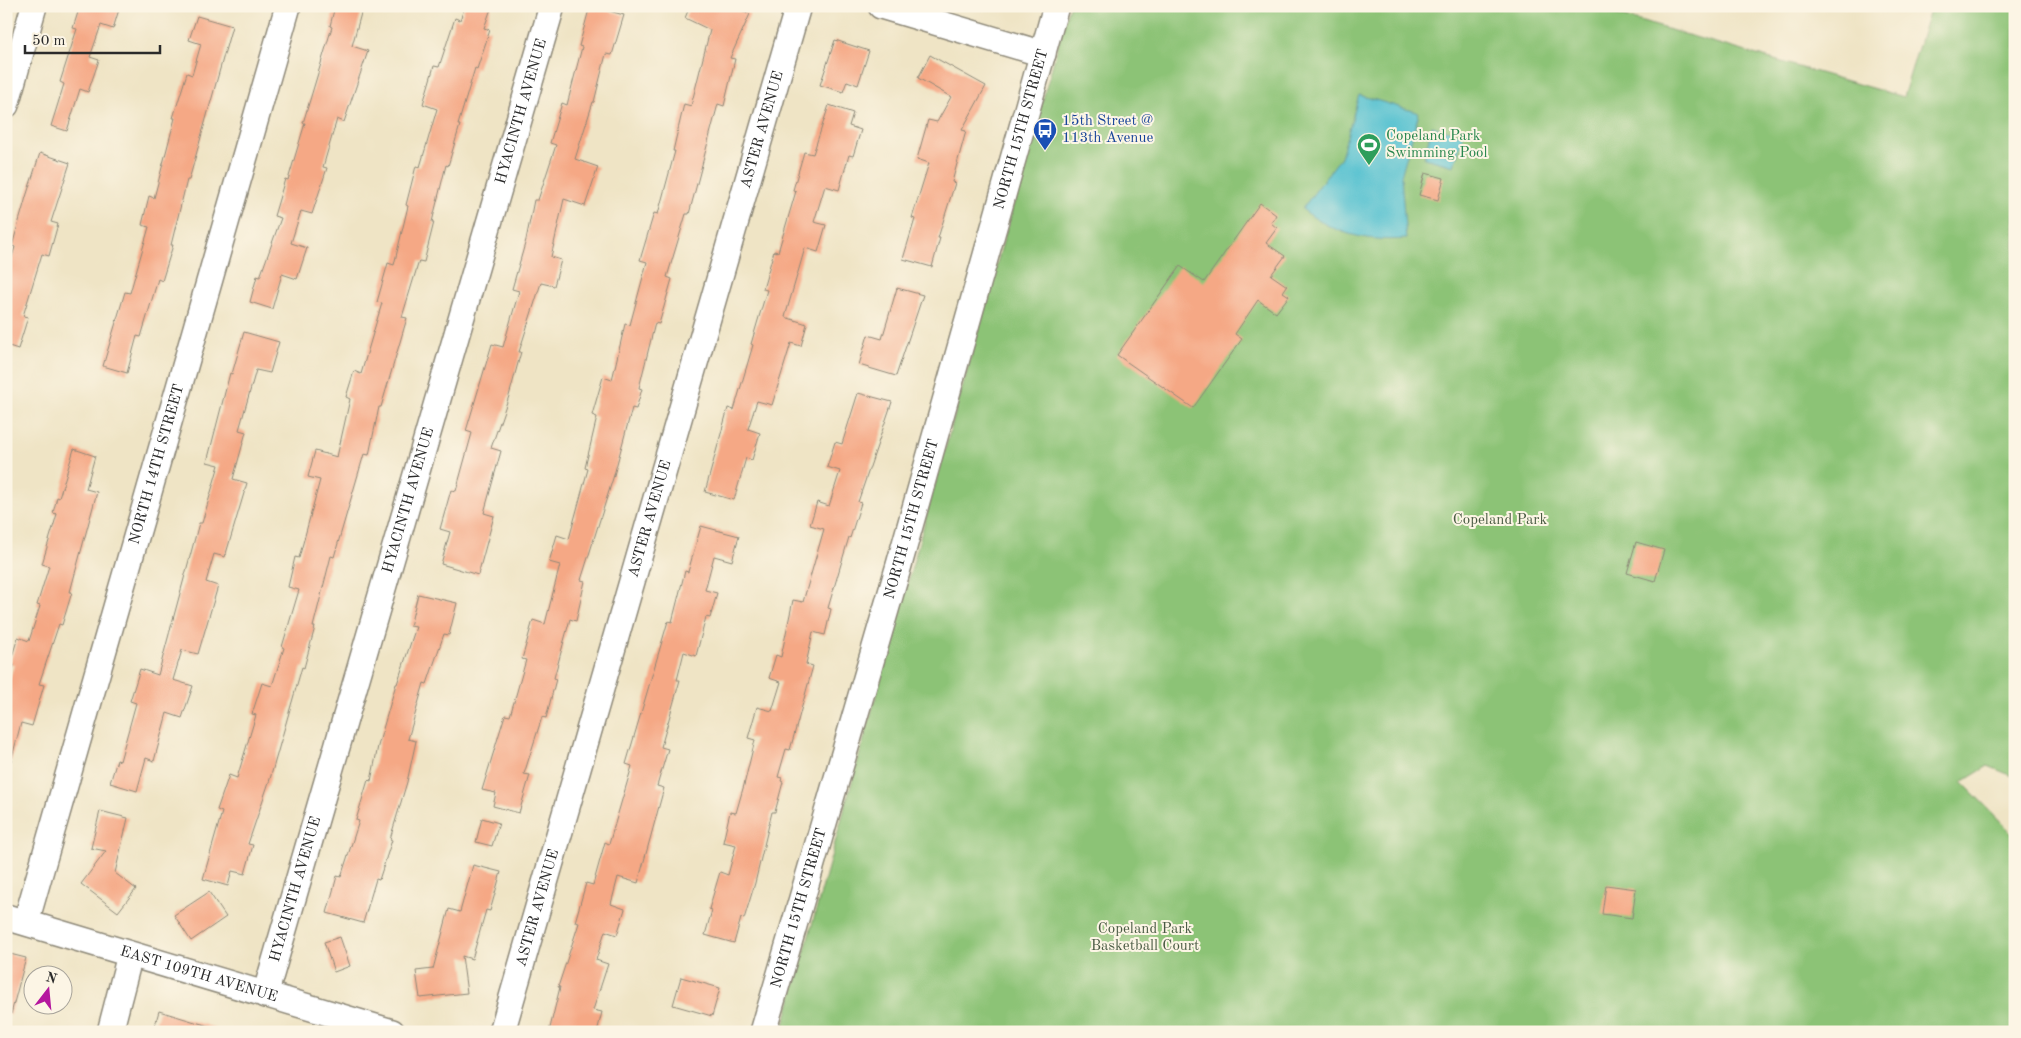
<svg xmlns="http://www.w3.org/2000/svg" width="2021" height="1038" viewBox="0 0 2021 1038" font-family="'Old Standard TT',serif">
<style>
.green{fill:#8cc376;stroke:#5c7750}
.water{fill:#55c1d0;stroke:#40767e}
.building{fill:#f5a885}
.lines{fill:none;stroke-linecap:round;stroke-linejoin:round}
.minor-casing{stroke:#8d8878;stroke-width:28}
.minor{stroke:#fff;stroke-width:25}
.labels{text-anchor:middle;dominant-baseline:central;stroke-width:4;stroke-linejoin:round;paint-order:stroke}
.street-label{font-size:15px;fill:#2b2b2b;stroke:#fcf5e5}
.transit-label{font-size:15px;fill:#164399;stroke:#fcf5e5;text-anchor:start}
.leisure-label{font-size:15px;fill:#27864d;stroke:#fcf5e5;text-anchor:start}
.park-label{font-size:15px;fill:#485942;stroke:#fcf5e5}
</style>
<rect width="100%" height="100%" fill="#fcf5e5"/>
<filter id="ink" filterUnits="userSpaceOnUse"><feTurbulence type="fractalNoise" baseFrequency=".02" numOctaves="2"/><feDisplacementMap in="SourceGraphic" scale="10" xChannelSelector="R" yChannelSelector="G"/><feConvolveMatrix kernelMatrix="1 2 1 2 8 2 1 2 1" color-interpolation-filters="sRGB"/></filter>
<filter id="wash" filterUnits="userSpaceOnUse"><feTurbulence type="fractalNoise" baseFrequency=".0096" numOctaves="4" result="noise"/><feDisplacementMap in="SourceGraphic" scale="20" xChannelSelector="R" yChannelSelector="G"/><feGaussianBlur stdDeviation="1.12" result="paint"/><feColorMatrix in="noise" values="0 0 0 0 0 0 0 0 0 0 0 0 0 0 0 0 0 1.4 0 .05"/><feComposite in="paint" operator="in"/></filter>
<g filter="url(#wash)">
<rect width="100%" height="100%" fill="#efe4c5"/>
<path class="green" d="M1069,6H1587L1903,97L1931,6H2015V777L1988,766L1962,782L2015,836V1032H782Z"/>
<path class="water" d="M1359,95L1419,113L1401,176L1406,239C1366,242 1334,234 1302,209L1341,157Z
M1432,126L1463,135L1454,166L1424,158Z"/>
<g id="blocks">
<path class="building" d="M80,6H120L113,29L101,25L90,57L99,60L88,92L80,89L67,131L51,126L64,84L60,82L77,29L73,28Z
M335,6H363L352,46L368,51L344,122L337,119L323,167L327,168L312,214L301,211L291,243L307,248L297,279L282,274L272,309L250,302L257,276L260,277L281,218L274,216L285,179L288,180L305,123H303L332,27L330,26Z
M465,6H492L484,28L490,30L477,69L475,68L458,125H460L448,166L446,165L432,222H434L424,262L419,261L402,317L407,318L381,407H379L369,455L364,454L334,557L331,556L313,627H315L304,668L302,667L270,779L248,844L253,845L245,874L232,871L228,886L203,879L222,812L217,810L229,775L237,778L256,715L252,714L262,683L272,686L284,648L282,647L299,590L288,587L295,557L299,558L320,480L308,477L315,451L337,457L350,399L346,397L354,371L361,374L382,303L377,302L388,263L394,265L408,206L406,205L416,166L420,167L437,109L423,104L434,66L439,67L455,18L460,20Z
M590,6L624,15L612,55L606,54L594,102H593L575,159L598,167L585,206L564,199L551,257L561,260L554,286L541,283L519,352H521L509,396L491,448L501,451L484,513L494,516L478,575L441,564L450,532L440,529L451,490L456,491L472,433L466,431L492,344L503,347L519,291L512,289L526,240L534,200H538L556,145L550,143L562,103L567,105L582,47L579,46Z
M690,6H733L750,14L730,58L735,59L724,106L718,104L689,214H686L667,277L672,279L659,324L655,323L639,388L642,389L636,409L632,408L614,475L581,580L585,581L576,621L570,619L554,678L556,679L546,718L542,717L524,774L530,775L519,813L493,806L496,793L482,790L505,715L510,716L526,660L522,659L533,620L545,624L560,565L549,562L557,535L569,539L588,469L585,468L597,417L592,415L603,377L612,380L625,324L630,325L647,262L640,260L654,213L658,214L675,151H673L684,104L691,106L710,30L685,18Z
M197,16L232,26L189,180H187L171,245H173L162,281L158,279L141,337L137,336L127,373L103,366L125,292L130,293L149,227L142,225L149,196L154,198L175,118H173L187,73L192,75L201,44L189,40Z
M835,40L869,51L858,85L847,81L843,92L820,85Z
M930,55L986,86L962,130L966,131L952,182L955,183L938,238H940L932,267L903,259L915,219L912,218L929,163L917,159L928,120L937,122L951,97L918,78Z
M829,105L853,113L849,126L861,130L853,156L849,155L839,190L825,186L814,222L826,225L818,252L805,248L785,317L807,324L801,346L791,343L772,405L757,401L748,429L760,433L752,460L746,458L734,500L705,492L728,408L734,410L753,345L751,344L767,290L763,289L774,251L778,252L796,191L793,190L804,152L813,154Z
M40,153L70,163L51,222L58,224L49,256L42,254L23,316L28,317L18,349L6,345V276L15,247L12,246L26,197Z
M1425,173L1444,178L1438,200L1419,195Z
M1260,203L1276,215L1271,223L1277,228L1266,243L1285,256L1271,275L1287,286L1283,292L1289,296L1276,313L1258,300L1235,334L1242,339L1193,408L1117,355L1180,266L1204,282Z
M897,288L923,295L896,376L859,365L868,335L882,339Z
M244,332L279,342L270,373L256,370L239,430L246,432L233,479L247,483L225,557L214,554L206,582L218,586L198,654L182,650L173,680L193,686L182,718L167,713L154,761L146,758L137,791L110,783L117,760L120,761L136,703L130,701L140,669L158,675L199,523H202L219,465L207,462L230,373L232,374Z
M858,393L892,402L858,502L861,503L850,538L849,537L828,608L831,609L825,635L813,632L806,664L813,666L790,750L786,749L778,777L782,778L781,781L783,782L775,812H772L755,883L744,919L741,918L734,943L705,935L712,910L709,909L720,872L728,875L736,845L723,842L730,812L736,813L744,785L755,740L748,738L757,707L772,711L781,682L769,678L776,655L781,657L793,600L803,602L824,529L810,525L817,502L829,506L840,471L827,467L835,442L842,444Z
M74,449L95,456L86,489L97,492L70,592H72L62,625L59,624L39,684L44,685L32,726L21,723L11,761L6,760V690L14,665L10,663L18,637L29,641L40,606L37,605L49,566L42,564L57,514L53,513L57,497L59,498Z
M701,526L739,536L732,561L714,556L705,590L717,593L710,618L706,617L696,656L684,652L677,680H680L661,747L668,749L657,786L664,788L638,883L618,877L611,904L625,909L617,935L605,931L596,960L608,964L593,1010L602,1012L597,1032H549L560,987H558L579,923L575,922L586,883L593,885L605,842L609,844L632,766L626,764L668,621L672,622L685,571L688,572Z
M1636,542L1664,550L1655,581L1627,573Z
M418,594L457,603L449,635L444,634L427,684L424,683L408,739L416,741L407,782L390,839L392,840L379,880L376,879L363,923L327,913L337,876L341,877L359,821L356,820L368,780L371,781L378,746L396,684H397L416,627L410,626Z
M100,811L128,818L115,873L136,889L118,912L81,884L106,851L91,848Z
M482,818L499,823L492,846L476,842Z
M473,865L501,872L490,911L486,910L472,959L462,956L467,993L420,998L416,971L433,969L449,909L460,912Z
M1606,885L1636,889L1632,918L1602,914Z
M209,892L226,917L191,941L174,915Z
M340,937L350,966L334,972L324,942Z
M6,953L26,958L11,1014L6,1013Z
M681,977L720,988L712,1016L673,1005Z
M159,1011L215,1028L214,1032H153Z"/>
</g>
</g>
<g filter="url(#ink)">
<use href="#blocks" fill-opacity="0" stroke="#8d8878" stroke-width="1"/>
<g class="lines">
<g class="minor-casing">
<g id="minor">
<path d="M881,6L1043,54"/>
<path d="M6,105L34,6"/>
<path id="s1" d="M6,917L392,1032"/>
<path id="s2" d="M26,922L288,6"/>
<path id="s3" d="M265,995L552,6"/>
<path d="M110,1032L130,955"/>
<path id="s4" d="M502,1032L798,6"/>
<path id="s5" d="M763,1032L899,565L1056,6"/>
</g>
</g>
<use href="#minor" class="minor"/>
</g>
</g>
<defs>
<g id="bus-pin" transform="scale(1.25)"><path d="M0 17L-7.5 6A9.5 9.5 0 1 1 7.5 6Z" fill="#1a4fb4" stroke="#fcf5e5"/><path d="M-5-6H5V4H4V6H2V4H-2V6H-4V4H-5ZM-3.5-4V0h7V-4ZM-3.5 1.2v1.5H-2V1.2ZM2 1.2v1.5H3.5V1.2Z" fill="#fff"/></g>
<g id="stadium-pin" transform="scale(1.25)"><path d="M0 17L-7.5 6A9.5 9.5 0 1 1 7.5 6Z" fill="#2e9e5b" stroke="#fcf5e5"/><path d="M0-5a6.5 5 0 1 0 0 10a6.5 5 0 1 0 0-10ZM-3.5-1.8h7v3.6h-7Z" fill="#fff"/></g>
</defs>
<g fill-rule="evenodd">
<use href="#bus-pin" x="1045" y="130"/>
<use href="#stadium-pin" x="1369" y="145"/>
</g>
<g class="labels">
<g class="street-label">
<text stroke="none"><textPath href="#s3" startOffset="920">HYACINTH AVENUE</textPath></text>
<text stroke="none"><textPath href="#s4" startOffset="939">ASTER AVENUE</textPath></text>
<text stroke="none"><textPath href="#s5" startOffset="939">NORTH 15TH STREET</textPath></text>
<text stroke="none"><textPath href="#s2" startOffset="476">NORTH 14TH STREET</textPath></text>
<text stroke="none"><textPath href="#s3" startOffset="515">HYACINTH AVENUE</textPath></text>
<text stroke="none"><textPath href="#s4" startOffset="534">ASTER AVENUE</textPath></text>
<text stroke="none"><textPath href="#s5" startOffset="534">NORTH 15TH STREET</textPath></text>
<text stroke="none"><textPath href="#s3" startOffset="110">HYACINTH AVENUE</textPath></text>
<text stroke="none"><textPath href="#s4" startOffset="129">ASTER AVENUE</textPath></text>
<text stroke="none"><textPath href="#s5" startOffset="129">NORTH 15TH STREET</textPath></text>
<text stroke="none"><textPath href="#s1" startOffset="201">EAST 109TH AVENUE</textPath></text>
</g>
<g class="transit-label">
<text x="1062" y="121">15th Street @<tspan x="1062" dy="17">113th Avenue</tspan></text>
</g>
<g class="leisure-label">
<text x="1386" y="136">Copeland Park<tspan x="1386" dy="17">Swimming Pool</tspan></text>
</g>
<g class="park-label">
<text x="1500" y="520">Copeland Park</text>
<text x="1145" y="929">Copeland Park<tspan x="1145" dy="17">Basketball Court</tspan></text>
</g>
</g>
<rect width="2021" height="1038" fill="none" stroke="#fcf5e5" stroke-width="25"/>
<g transform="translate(48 990) rotate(16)"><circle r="24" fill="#fcf5e5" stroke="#a8a49b"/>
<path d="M0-4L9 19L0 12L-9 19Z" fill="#b5179e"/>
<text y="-8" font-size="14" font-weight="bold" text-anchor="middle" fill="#2b2b2b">N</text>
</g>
<path d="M25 45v8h135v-8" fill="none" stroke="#2b2b2b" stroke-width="2.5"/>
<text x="32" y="45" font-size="15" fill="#2b2b2b" stroke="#fcf5e5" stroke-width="4" paint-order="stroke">50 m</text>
</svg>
